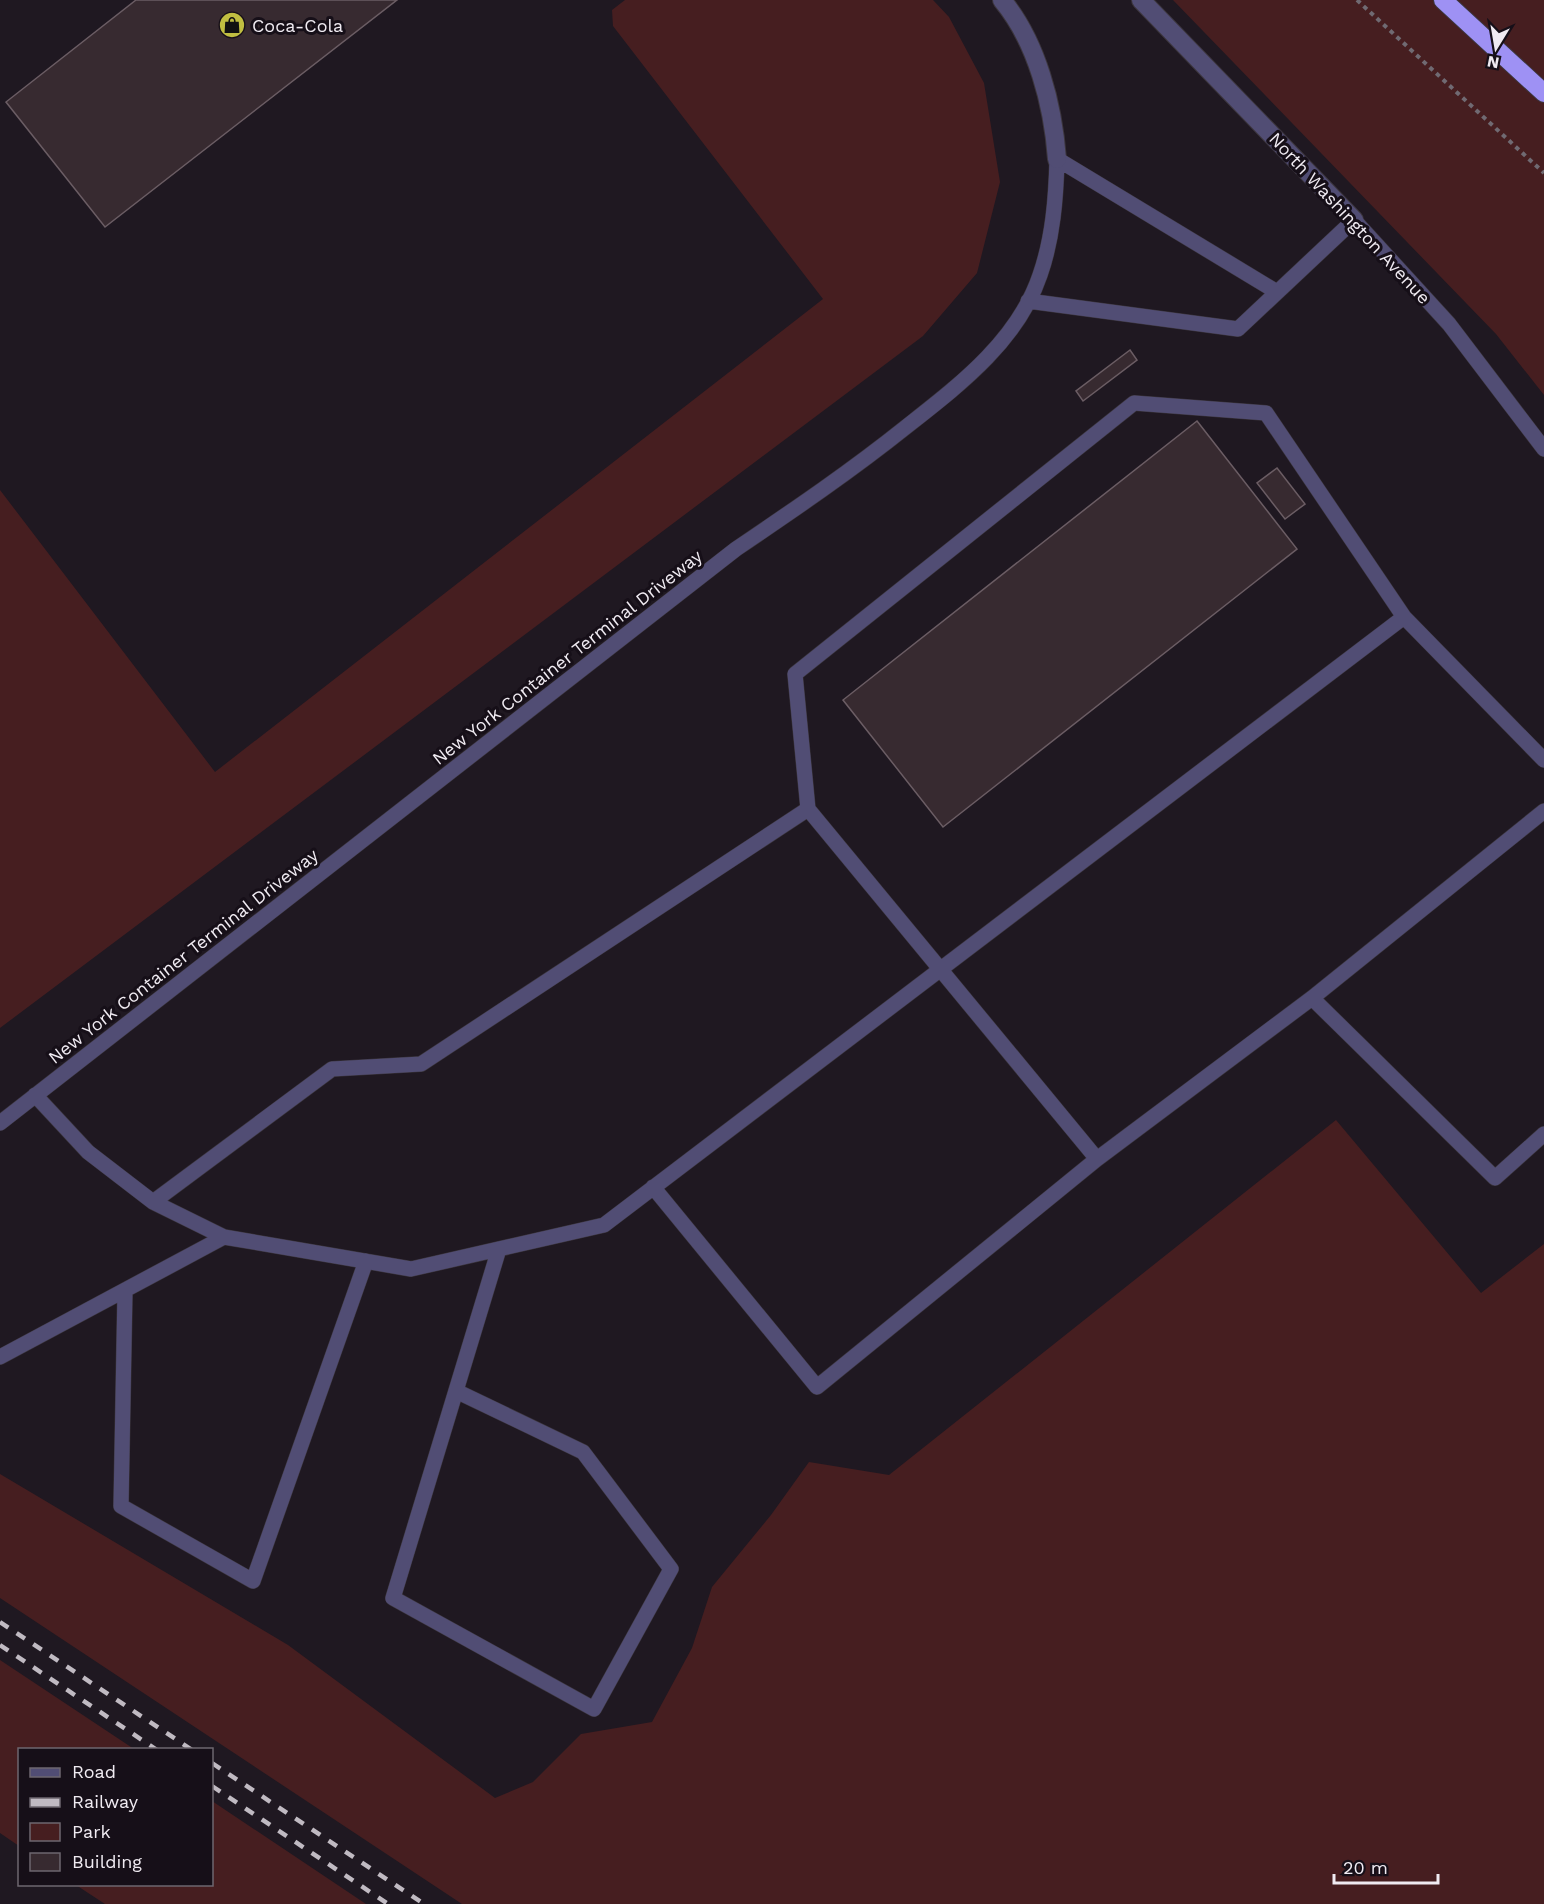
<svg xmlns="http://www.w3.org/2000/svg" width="1544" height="1904" viewBox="0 0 1544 1904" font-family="'Work Sans',sans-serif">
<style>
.green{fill:#461e20}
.building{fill:#372a30;stroke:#6b5d64;stroke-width:1.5}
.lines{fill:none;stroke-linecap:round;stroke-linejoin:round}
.service-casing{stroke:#3c363e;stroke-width:16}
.minor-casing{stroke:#3c363e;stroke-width:20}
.motorway-casing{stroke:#3c363e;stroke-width:20}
.path{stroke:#706a72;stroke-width:4;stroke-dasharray:4.5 4.5;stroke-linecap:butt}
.service{stroke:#514d74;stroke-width:15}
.minor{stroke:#514d74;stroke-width:18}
.motorway{stroke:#9e91f4;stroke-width:18}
.rail{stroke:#c0bac2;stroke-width:4.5;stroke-dasharray:10 10;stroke-linecap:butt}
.labels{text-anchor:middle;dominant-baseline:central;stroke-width:6;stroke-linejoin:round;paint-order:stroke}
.poi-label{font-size:18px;fill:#f0ebf2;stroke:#160f18;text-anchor:start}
.street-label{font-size:18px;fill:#f0ebf2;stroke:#160f18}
</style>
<rect width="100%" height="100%" fill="#1f1821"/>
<path class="green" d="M625,0H933L949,17L984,83L1000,182L977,273L923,336L0,1028V490L215,772L823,299L613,26L612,10Z
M1173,0H1544V395L1496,334Z
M1336,1120L1481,1293L1544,1244V1904H462L0,1598V1474L288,1645L495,1798L533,1782L581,1734L652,1722L692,1648L712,1587L771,1515L809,1462L889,1475Z
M0,1660L134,1749L20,1750L19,1846L0,1833Z
M212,1801L366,1904H105L76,1885L212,1884Z"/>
<path class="building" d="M136,0H397L105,227L6,102Z
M1130,350L1137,360L1083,401L1076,391Z
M1197,421L1297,549L943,827L843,700Z
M1277,468L1305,504L1285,519L1257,483Z"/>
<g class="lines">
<g class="service-casing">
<path id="service" d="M1028,301L1238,329L1354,220L1449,324L1544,449
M1404,617L1544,760
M808,809L1097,1159L1312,998L1544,811
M1312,998L1495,1178L1544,1134
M0,1123L736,549C795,509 851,471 906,427C958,386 1018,341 1040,275C1053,238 1056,198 1057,159L1277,292
M653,1187L817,1387L1097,1159
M153,1202L332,1069L421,1064L808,809L795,674L1134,403L1266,413L1404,617L604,1225L411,1269L224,1237
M125,1291L121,1506L253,1581L366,1261
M0,1357L224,1237L153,1202L88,1152L35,1095
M456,1391L583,1452L671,1569L594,1709L393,1598L499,1249"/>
</g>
<g class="minor-casing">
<path id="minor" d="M1002,0C1037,42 1053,105 1057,159
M1141,0L1354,220"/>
</g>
<g class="motorway-casing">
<path id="motorway" d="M1443,0L1544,93"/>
</g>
<path class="path" d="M1357,0L1544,173"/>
<use href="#service" class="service"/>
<use href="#minor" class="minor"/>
<use href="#motorway" class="motorway"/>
<path class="rail" d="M0,1622L192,1750
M0,1645L157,1750
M212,1763L424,1904
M212,1786L388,1904"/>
</g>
<defs>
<g id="shop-disc" transform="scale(1.35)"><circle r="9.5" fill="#c0be41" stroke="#160f18"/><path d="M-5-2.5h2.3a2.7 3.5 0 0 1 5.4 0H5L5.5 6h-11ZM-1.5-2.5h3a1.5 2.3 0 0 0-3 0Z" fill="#111"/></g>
</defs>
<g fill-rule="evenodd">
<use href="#shop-disc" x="232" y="25"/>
</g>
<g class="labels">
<g class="poi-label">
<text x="252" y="25">Coca-Cola</text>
</g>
<g class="street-label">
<text transform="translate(1350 218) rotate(47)">North Washington Avenue</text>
<text transform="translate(567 657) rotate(-38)">New York Container Terminal Driveway</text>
<text transform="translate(183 956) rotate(-38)">New York Container Terminal Driveway</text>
</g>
</g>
<rect x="18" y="1748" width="195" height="138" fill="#160f18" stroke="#6d676f" stroke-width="1.5"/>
<rect x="30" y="1768" width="30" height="9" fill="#514d74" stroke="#6d676f" stroke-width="1.5"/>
<text x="72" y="1778" font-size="18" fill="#f0ebf2">Road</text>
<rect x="30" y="1798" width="30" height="9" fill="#c0bac2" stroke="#6d676f" stroke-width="1.5"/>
<text x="72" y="1808" font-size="18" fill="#f0ebf2">Railway</text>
<rect x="30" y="1823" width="30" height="18" fill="#461e20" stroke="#6d676f" stroke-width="1.5"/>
<text x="72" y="1838" font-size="18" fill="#f0ebf2">Park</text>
<rect x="30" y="1853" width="30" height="18" fill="#372a30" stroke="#6d676f" stroke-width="1.5"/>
<text x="72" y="1868" font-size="18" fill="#f0ebf2">Building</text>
<g transform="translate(1496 48) rotate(191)" stroke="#160f18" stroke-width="4.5" paint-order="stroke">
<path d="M0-4.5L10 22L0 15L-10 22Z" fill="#f0ebf2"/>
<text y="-9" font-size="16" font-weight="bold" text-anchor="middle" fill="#f0ebf2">N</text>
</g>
<path d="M1334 1874v9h104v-9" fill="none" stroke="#f0ebf2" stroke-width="3"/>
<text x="1343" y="1874" font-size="18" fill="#f0ebf2" stroke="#160f18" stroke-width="4.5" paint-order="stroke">20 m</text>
</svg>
